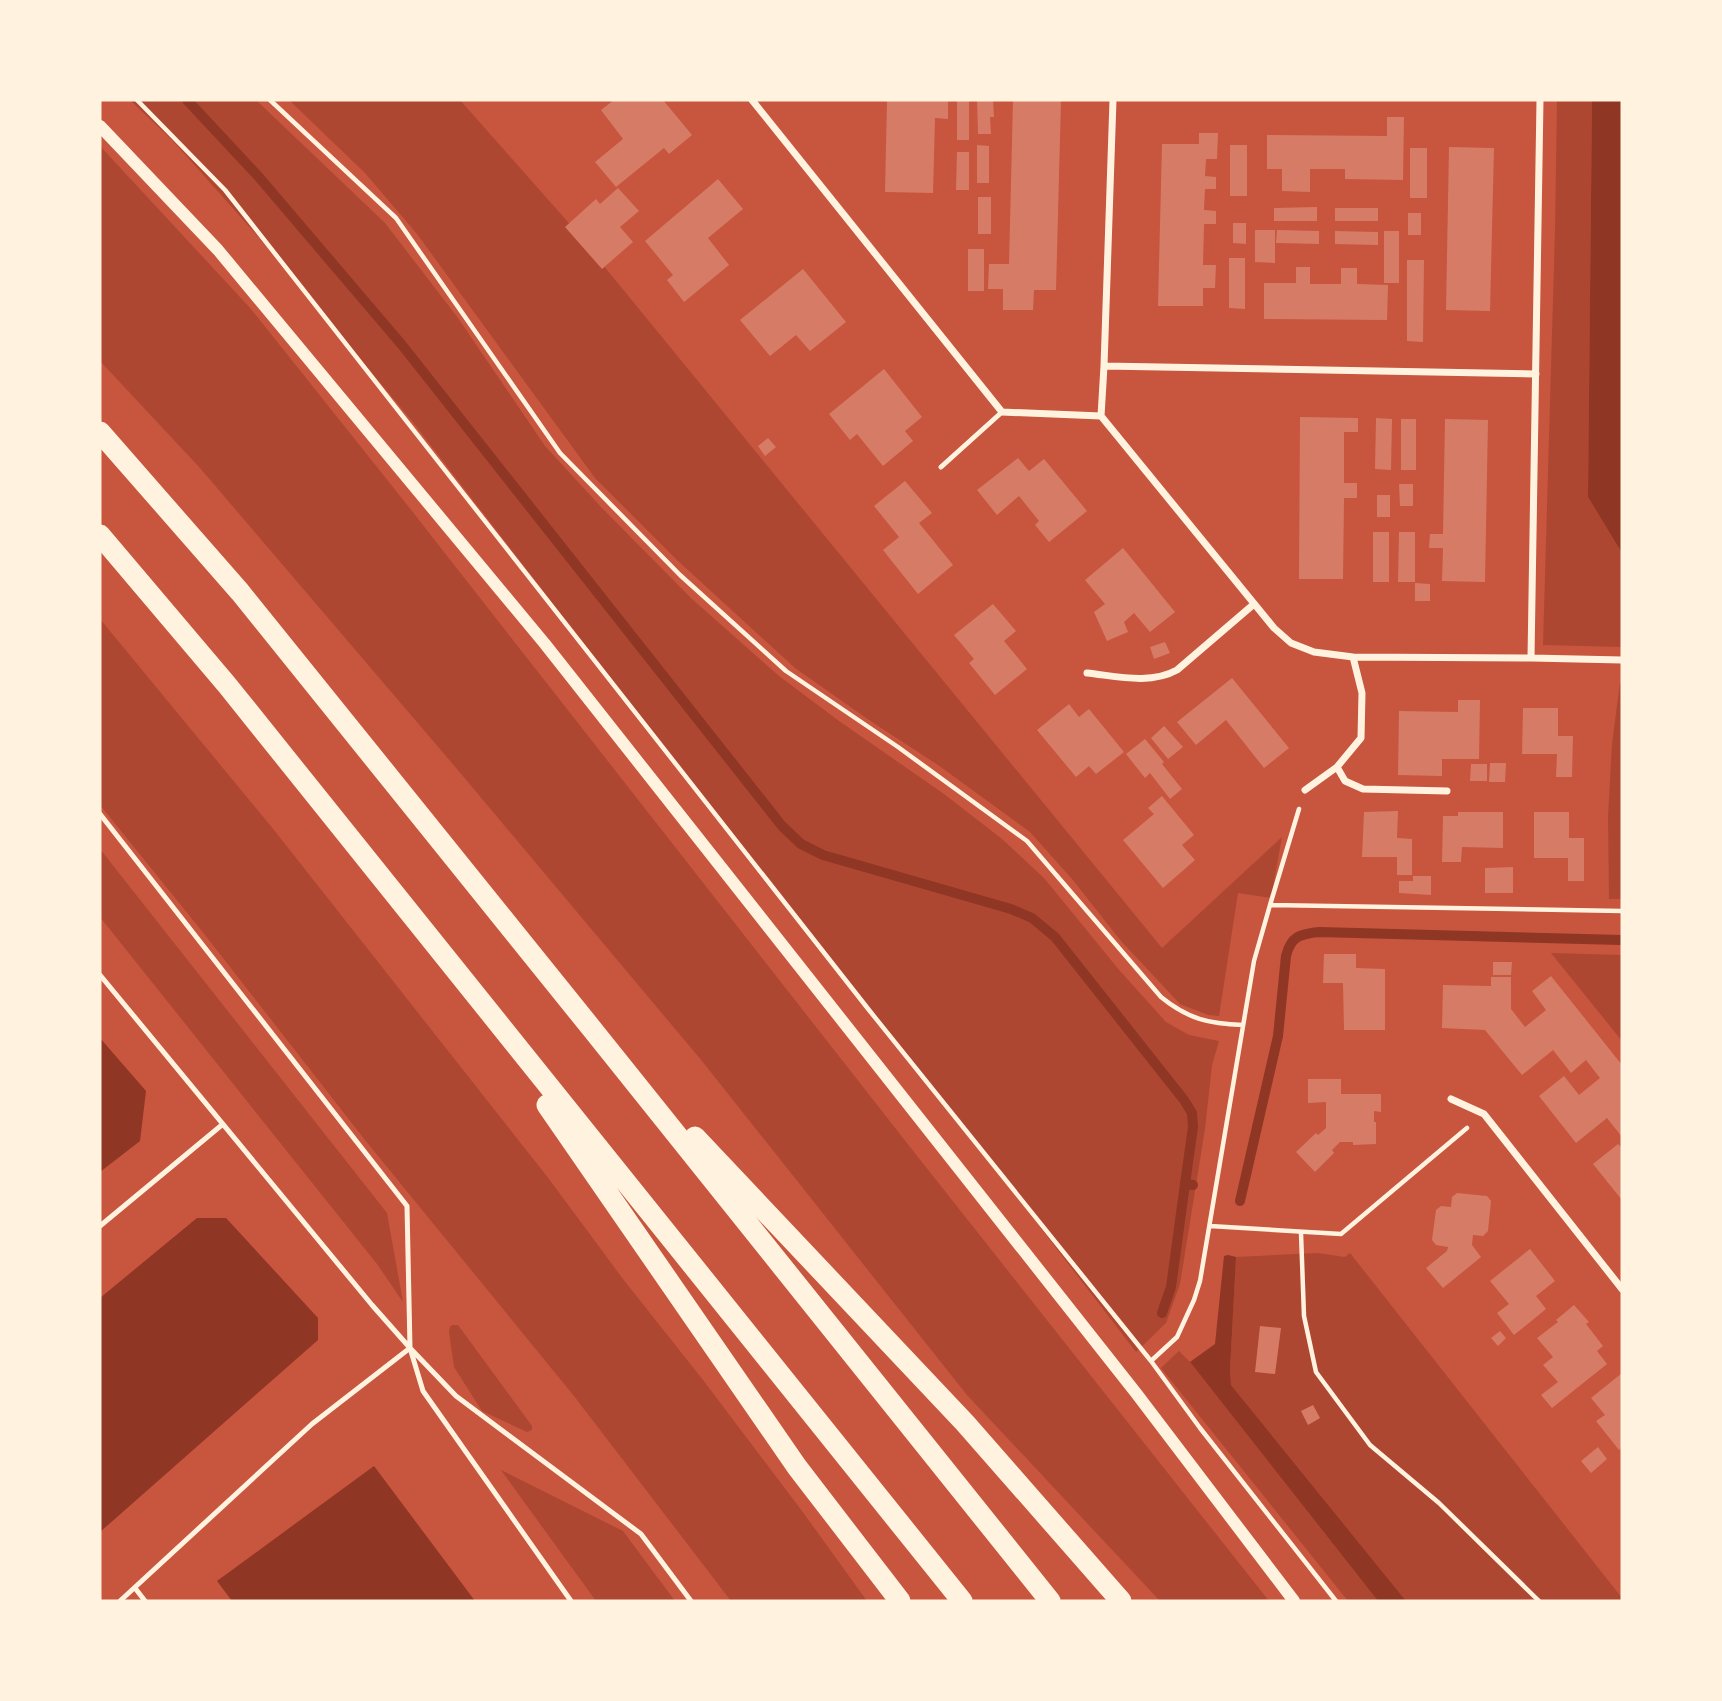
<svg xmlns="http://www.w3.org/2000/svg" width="1722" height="1701" viewBox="0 0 1722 1701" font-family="Mulish,sans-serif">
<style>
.green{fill:#ae4732}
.water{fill:#8f3625}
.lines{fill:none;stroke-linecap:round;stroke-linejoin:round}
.stream{stroke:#8f3625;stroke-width:10}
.building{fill:#d67c66}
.path{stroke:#fff3e0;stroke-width:4.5}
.service{stroke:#fff3e0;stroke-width:5}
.minor{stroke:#fff3e0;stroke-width:7}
.tertiary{stroke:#fff3e0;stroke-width:12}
.motorway{stroke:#fff3e0;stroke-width:21}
</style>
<rect width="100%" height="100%" fill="#c8553d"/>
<path class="green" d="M130,100H256L385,223L458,318L545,446L601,507L692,599L779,676L839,721L944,794L1002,839L1044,878L1120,971L1166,1022L1189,1035L1219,1041L1212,1065L1205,1129L1180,1284L1166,1323L1136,1352L957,1119L811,938L412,421L262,241L173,141Z
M289,100H460L567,221L1162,948L1282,837L1271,898L1238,893L1219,1016L1208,1015L1180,1004L1121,941L1072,879L1030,832L938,765L869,720L795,668L677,560L595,478L417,234L365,173Z
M1557,100H1592L1588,497L1622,553V647L1543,645L1555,230Z
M100,146L251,309L408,506L914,1152L1269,1601H1160L967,1395L702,1061L457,769L200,468L100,361Z
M100,619L274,830L549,1179L623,1279L703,1380L802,1511L867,1601H731L574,1396L365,1140L205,935L100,805Z
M1620,683H1622V899H1609L1608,816L1612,744Z
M100,849L387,1213L403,1302L377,1264L100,917Z
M1551,953L1622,955V1041Z
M1318,1253L1345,1257L1350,1253L1622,1598V1601H1406L1231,1385L1230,1370L1236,1257Z
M452,1325H458L532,1426V1430L527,1432L482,1411L454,1367L449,1332L450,1327Z
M1179,1351L1190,1362L1378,1601H1348L1161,1368Z
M501,1470L623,1531L675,1601H596Z"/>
<path class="water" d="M1592,100H1622V553L1588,497Z
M100,1038L146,1091L140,1141L100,1172Z
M197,1218H226L318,1318V1340L100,1532V1298Z
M1228,1255L1236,1257L1230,1370L1231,1385L1406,1601H1378L1190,1362L1215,1344L1224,1256Z
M374,1466L475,1601H232L217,1581Z"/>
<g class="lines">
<path class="stream" d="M187,100L258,176L402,345L782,826L801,844L823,855L1011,909L1032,918L1055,937L1184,1100L1192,1113L1193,1127L1185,1184L1193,1185
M1240,1201L1278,1036L1286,956C1291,936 1300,934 1319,932L1622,940
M1162,1313L1171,1287L1185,1184"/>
</g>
<path class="building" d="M614,100H663L692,135L669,154L664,148L616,187L595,162L623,139L601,110Z
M887,100H948V119L935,118L933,193L885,192Z
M957,100H969V140H957Z
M977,100H993L994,117H990L991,134H978Z
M1013,100H1061L1056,290H1034L1033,310H1003V289H988L989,264H1009Z
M1387,117H1404L1403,180L1345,179V169H1310V192L1282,191V169H1267V135L1387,136Z
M1199,133H1218L1217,159H1206L1205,176L1216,177V189H1205L1204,209V210L1216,211V224H1204L1203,265H1216L1215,288H1203V306H1158L1162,144H1199Z
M977,145L989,146V183H977Z
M1230,145H1247V196H1230Z
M1449,147L1494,148L1490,311L1446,310Z
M1410,148H1427V198H1410Z
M957,152H969V190H956Z
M718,179L743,209L708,238L729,265L684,302L667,280L673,275L645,241Z
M618,188L639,211L620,227L633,242L602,269L565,227L596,199L600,204Z
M978,197H991V234H978Z
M1317,207V221H1274V208Z
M1335,208H1378V221H1335Z
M1408,213H1421V235H1408Z
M1233,223H1246V244L1233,243Z
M1255,230H1275V263L1255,262Z
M1277,230L1319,231V244L1276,243Z
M1335,231L1378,232V245L1335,244Z
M1384,231H1399V283H1384Z
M968,249H984V291H968Z
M1229,258H1245V309L1229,308Z
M1407,260H1424L1423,342L1407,341Z
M1296,267H1310V284H1341V268H1357V284L1388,285L1387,320L1264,319V283H1296Z
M803,269L846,322L810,351L796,335L770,356L740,320Z
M884,369L922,417L905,431L913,441L883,466L857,434L850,440L829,414Z
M1300,417L1358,418V432H1344V483H1357V498H1344L1343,579H1299Z
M1376,418L1392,419L1391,470L1375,469Z
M1401,419H1416V470H1401Z
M1445,419L1488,420L1485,582L1442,581L1443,548H1429L1430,534H1443Z
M768,438L776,447L765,456L758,446Z
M1018,458L1029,471L1044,459L1087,511L1049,542L1035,525L1039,521L1019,496L997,515L977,490Z
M905,481L932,513L919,523L953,565L918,594L883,550L899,537L874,506Z
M1399,484H1413V506H1400Z
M1377,495H1390V517H1377Z
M1373,532H1389V582H1373Z
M1399,532H1415V582H1398Z
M1123,548L1175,612L1150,632L1134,613L1124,622L1128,632L1107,641L1094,612L1105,604L1085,580Z
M1415,583L1430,584V601H1415Z
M993,604L1016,631L1004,641L1027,669L995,695L969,663L974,659L954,635Z
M1165,642L1170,653L1154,659L1150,647Z
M1232,678L1289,748L1264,768L1226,720L1196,745L1177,722Z
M1458,700H1480L1479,759H1442V776L1398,775L1399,711L1458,712Z
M1069,704L1079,717L1089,709L1124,752L1096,774L1089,766L1076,777L1037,730Z
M1523,708H1558V736H1573L1572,777H1556L1557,754H1522Z
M1164,726L1183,747L1168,759L1151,738Z
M1145,739L1164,762L1162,764L1182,789L1170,799L1150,773L1145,778L1126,754Z
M1490,763H1506L1505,782H1489Z
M1471,764H1487V781H1470Z
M1162,796L1194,835L1182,845L1195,860L1163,888L1123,840L1154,814L1148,808Z
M1398,811L1397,838L1412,839V875H1397V857H1362L1364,812Z
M1458,812H1503V848L1462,847L1461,862H1442L1443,816H1458Z
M1534,812H1569V838H1584V881H1568V858H1534Z
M1513,867V893H1485V868Z
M1413,876H1431V895L1399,893V881H1413Z
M1324,954H1356V968L1385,969V1030H1344L1343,983H1323Z
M1493,962H1512L1511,975H1493Z
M1551,976L1622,1065V1137L1607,1118L1576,1143L1539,1096L1564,1076L1579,1095L1600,1078L1586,1060L1571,1073L1553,1050L1522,1075L1485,1030L1442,1028L1443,985L1491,986V977H1511V1009L1525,1027L1546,1010L1532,991Z
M1308,1079H1341V1094H1381V1112L1374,1111V1122H1376V1144L1353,1145V1142H1340L1332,1150L1334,1153L1315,1172L1296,1152L1316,1133L1318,1135L1326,1128V1102L1308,1103Z
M1618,1144L1622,1148V1200L1593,1164Z
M1457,1193L1487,1196L1491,1201L1488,1231L1483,1236L1473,1235L1472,1245L1481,1257L1443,1288L1426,1268L1447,1251L1448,1247L1436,1245L1432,1240L1436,1210L1441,1206L1451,1207L1452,1197Z
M1530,1249L1555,1281L1536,1296L1546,1309L1514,1335L1497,1313L1509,1304L1490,1281Z
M1574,1305L1589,1322L1586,1324L1603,1346L1597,1351L1607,1364L1552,1408L1541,1395L1558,1382L1543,1365L1553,1357L1537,1338L1558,1322L1556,1320Z
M1260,1326L1281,1328L1275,1374L1255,1372Z
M1500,1331L1506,1338L1498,1346L1491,1338Z
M1622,1373V1447L1619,1450L1596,1421L1605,1415L1591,1398Z
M1313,1405L1320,1418L1308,1425L1301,1411Z
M1598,1447L1607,1459L1591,1473L1581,1461Z"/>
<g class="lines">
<path class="path" d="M137,100L225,190L869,1010L1151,1361L1200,1428L1336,1601
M270,100L396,218L560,453L680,575L786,671L898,747L1027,841L1161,997C1188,1019 1209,1024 1243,1025
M1270,905L1299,809
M1210,1226L1341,1234L1467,1128
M1301,1233L1304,1316L1316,1372L1370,1445L1439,1503L1539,1601
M1151,1361L1177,1337L1194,1300L1200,1281L1254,961L1270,905L1622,911"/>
<path class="service" d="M941,467L1002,412
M100,814L407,1206L410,1348L456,1396L641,1534L691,1601
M100,975L372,1305L410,1348L423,1391L571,1601
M100,1226L223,1124
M135,1588L145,1601
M120,1601L312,1424L410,1348"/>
<path class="minor" d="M752,100L1002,412L1101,416L1274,628L1291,643L1314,652L1353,657L1362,693L1361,738L1337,767L1305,790
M1104,366L1536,374
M1101,416L1104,366L1113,100
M1353,657L1531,658L1622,660
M1531,658L1540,100
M1087,673C1116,676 1150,685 1177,670L1254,604
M1337,767L1345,781L1363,789L1447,791
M1451,1099L1484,1114L1622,1289"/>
<path class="tertiary" d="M100,126L218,250L545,644L1136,1393L1294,1601"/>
<path class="motorway" d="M100,432L240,592L592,1029L1050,1601
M100,535L227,685L962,1601
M547,1105L797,1467L900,1601
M695,1137L965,1423L1121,1601"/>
</g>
<rect width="1722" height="1701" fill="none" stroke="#fff3e0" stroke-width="203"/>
</svg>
